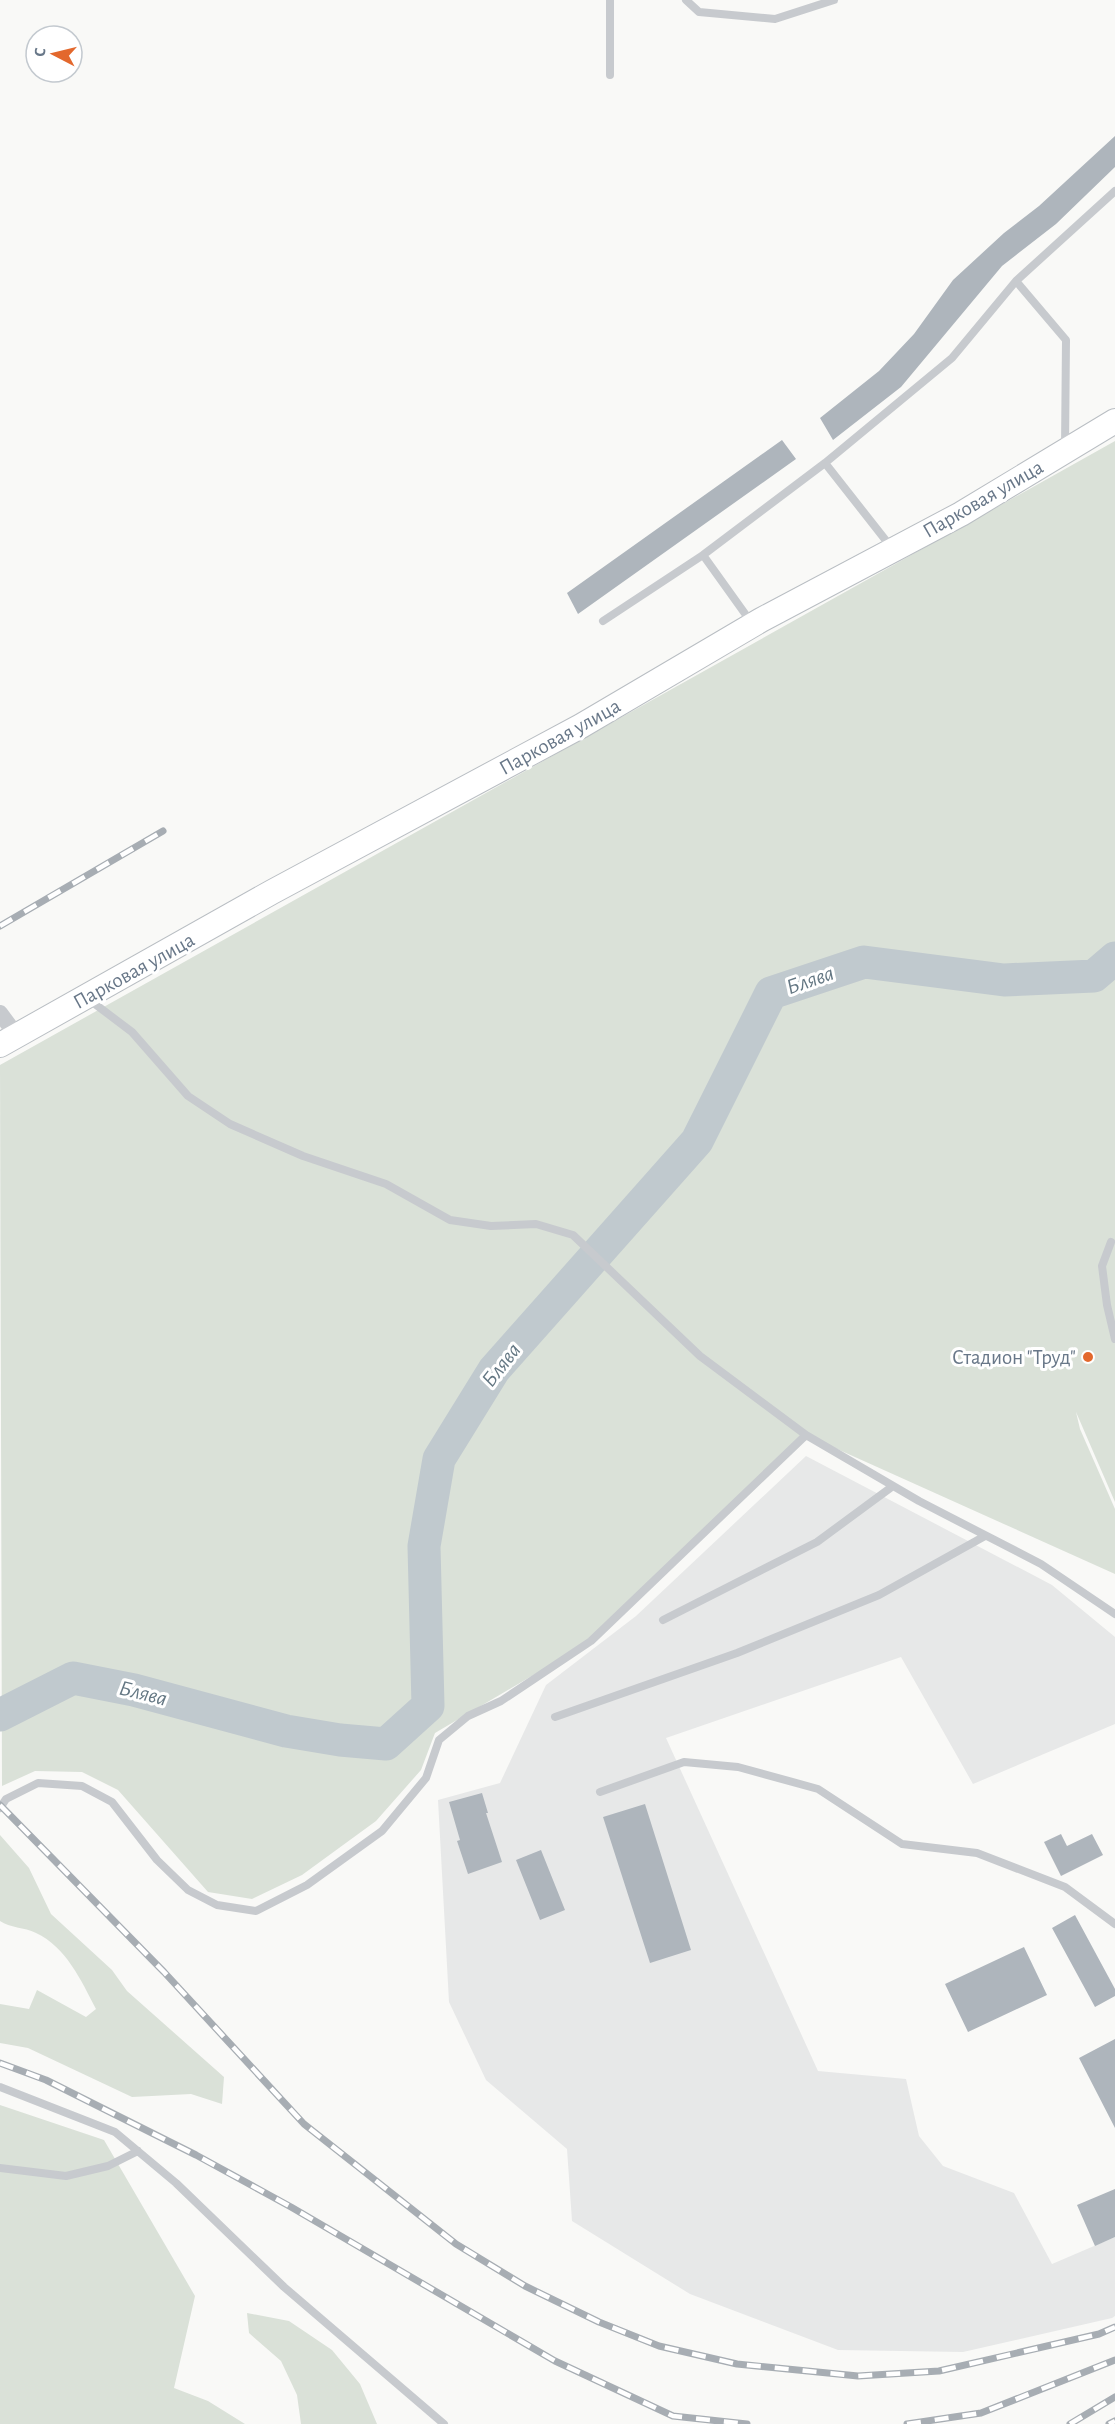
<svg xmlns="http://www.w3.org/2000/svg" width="1115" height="2424" viewBox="0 0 1115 2424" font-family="'Alegreya Sans',sans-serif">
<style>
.built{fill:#e7e8e8}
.green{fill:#dae1d8}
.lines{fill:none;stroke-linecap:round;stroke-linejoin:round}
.river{stroke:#c0c9ce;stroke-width:33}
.building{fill:#aeb5bc}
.secondary-casing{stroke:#b9bec3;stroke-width:26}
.lane{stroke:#c7cace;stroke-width:8}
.street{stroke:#c7cace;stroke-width:16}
.secondary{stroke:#fff;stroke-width:24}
.rail-casing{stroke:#a7adb3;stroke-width:7}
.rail{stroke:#fff;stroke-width:4.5;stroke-dasharray:14;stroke-linecap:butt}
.poi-dot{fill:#e3682d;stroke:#fff;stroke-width:2}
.labels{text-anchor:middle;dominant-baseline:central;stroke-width:6;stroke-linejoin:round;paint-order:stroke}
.street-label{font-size:21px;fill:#687788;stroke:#fff}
.poi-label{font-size:21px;fill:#687788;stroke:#fff;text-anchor:end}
.water-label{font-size:22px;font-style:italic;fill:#647783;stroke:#fff}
</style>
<rect width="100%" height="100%" fill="#f9f9f7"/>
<path class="built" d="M806,1456L1052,1585L1115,1637V1724L973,1784L901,1657L666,1738L818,2071L906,2079L919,2136L943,2166L1014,2193L1052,2264L1115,2237V2316L1112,2318L963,2352L838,2350L690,2294L572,2221L567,2149L486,2080L449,2002L438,1800L500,1783L546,1685L636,1616Z"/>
<path class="green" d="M1115,441V1502L1076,1412L1080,1429L1115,1509V1574L806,1435L591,1641L435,1733L421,1770L376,1821L302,1875L252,1899L208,1892L118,1790L82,1772L35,1771L2,1786L0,1065Z
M0,1835L29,1868L51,1914L112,1970L127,1991L224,2077L222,2104L191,2094L132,2097L28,2048L0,2043V2004L29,2009L37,1990L86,2017L96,2009C81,1980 66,1947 36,1933C24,1927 10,1928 0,1921Z
M0,2105L104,2140L195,2296L174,2388L208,2401L245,2424H0Z
M247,2313L289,2321L332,2350L360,2384L377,2424H301L297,2395L281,2361L249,2333Z"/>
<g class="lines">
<path class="river" d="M0,1715L73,1678L134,1690L286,1731L340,1740L386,1744L428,1706L424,1546L439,1459L494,1370L697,1141L771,993L864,962L1004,980L1094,976L1115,958"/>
</g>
<path class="building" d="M1115,136V167L1056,224L1002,266L901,387L833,440L820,418L879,371L914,334L953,280L1004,233L1039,206Z
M782,440L796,459L578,614L567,593Z
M482,1793L488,1813H486L502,1862L468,1874L457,1841L460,1840L449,1802Z
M645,1804L691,1950L650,1963L603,1817Z
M1061,1834L1067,1846L1092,1834L1103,1855L1061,1876L1044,1842Z
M541,1850L565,1910L540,1920L516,1860Z
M1075,1915L1115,1989V1996L1095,2007L1052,1928Z
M1024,1947L1047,1995L968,2032L945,1984Z
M1115,2039V2128L1079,2058Z
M1115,2189V2237L1095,2246L1077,2205Z"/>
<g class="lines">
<g class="secondary-casing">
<path id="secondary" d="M0,1045L272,892L581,726L761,620L961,514L1115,421"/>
</g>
<path class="lane" d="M610,0V75
M686,0L699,12L775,19L834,0
M1016,281L1066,340L1065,448
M825,463L891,547
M703,555L751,622
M603,621L703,555L825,463L952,358L1016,281L1115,191
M87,998L132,1032L188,1096L230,1124L303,1156L386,1184L450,1220L491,1226L536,1224L573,1235L700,1356L806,1435L919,1501L1041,1564L1115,1614
M1111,1242L1102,1266L1107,1305L1115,1339
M663,1620L817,1542L893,1486
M555,1717L737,1653L879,1595L985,1536
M600,1792L684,1762L738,1767L818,1789L902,1844L977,1853L1065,1887L1115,1924
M0,1808L6,1799L38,1783L82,1786L112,1802L157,1860L188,1890L217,1905L256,1911L307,1885L382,1831L426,1778L439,1740L468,1716L501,1701L591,1641L806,1435
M0,2087L115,2132L176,2183L284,2287L444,2424
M0,2168L66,2176L108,2166L138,2151"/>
<path class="street" d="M0,1013L17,1036"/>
<use href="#secondary" class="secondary"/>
<g class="rail-casing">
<path id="rail" d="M0,926L163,831
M0,1805L164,1972L304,2124L456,2244L525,2286L599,2322L659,2346L737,2364L858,2376L939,2371L1099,2334L1115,2327
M0,2063L46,2080L196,2155L291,2207L555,2361L673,2416L747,2424
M907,2424L981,2413L1115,2360
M1070,2424L1115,2397
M1109,2424L1115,2421"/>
</g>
<use href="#rail" class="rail"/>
</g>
<circle class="poi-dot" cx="1088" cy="1357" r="6"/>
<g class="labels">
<g class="street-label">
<text transform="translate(983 499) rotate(-30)">Парковая улица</text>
<text transform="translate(560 737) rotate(-29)">Парковая улица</text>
<text transform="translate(134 971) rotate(-29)">Парковая улица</text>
</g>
<g class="poi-label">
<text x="1076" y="1357">Стадион "Труд"</text>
</g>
<g class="water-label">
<text transform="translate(810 980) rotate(-19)">Блява</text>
<text transform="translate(501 1365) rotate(-52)">Блява</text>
<text transform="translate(143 1693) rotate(14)">Блява</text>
</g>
</g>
<g transform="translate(54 54) rotate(277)"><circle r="28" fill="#ffffff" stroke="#c3c9cf" stroke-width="1.5"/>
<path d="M0-4.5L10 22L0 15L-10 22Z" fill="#e3682d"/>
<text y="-9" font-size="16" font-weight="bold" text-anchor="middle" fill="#687788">С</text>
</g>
</svg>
